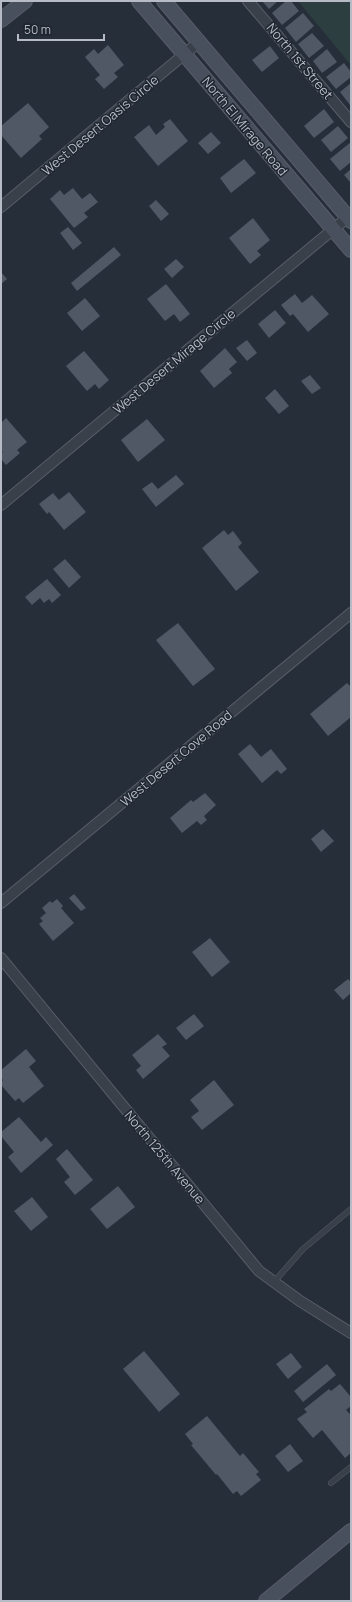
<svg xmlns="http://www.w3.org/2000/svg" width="352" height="1602" viewBox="0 0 352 1602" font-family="Manrope,sans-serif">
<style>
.green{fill:#2c3e3f}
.building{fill:#505865}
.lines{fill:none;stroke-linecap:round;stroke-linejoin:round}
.lane-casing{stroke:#585e68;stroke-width:6}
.street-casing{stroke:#585e68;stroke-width:12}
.secondary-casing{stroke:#585e68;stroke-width:16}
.lane{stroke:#3a404a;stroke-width:5}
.street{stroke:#3a404a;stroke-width:10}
.secondary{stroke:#484f5d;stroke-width:14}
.labels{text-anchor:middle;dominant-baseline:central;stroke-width:3;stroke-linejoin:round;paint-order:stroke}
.street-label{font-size:13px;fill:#b6bbc6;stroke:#1f252f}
</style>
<rect width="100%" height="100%" fill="#262e3a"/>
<path class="green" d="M298,1H351V65Z"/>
<path class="building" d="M262,1H278L269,9Z
M286,1H291L299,11L282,25L272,13Z
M303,13L314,26L296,42L285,28Z
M312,33L324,46L309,58L298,44Z
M108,45L124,65L114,73L118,77L104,89L95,79L100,75L85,57L94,49L98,54Z
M270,46L279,58L262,72L252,60Z
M327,49L337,62L322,73L313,61Z
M344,63L351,72V77L336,89L326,77Z
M351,83V104L350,105L340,92Z
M28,103L49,127L39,136L42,139L21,158L1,135V126Z
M324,109L334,122L314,138L304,126Z
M170,119L188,141L158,166L134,137L149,125L156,135L165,127L163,124Z
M338,126L348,138L331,152L321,140Z
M211,132L221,143L208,154L198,143Z
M351,142V162L340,171L330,159Z
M244,159L256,173L231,193L220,178Z
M351,169V183L344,175Z
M73,188L82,199L90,193L98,202L84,213L88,217L74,228L50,199L60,190L64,195Z
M156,200L169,214L161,221L149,206Z
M253,218L270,240L257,251L261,255L250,264L229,238Z
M68,227L82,243L73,250L60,233Z
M114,247L121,255L77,291L71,283Z
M176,259L184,267L172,278L164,269Z
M1,272L7,279L1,284Z
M166,284L190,314L180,322L174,314L165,321L147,299Z
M295,294L302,303L312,295L329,314L308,332L293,314L290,316L281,305Z
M85,298L100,316L82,331L67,313Z
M275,310L286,323L269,338L258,324Z
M247,340L257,353L247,361L236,348Z
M225,348L237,362L229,369L232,373L214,388L200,371Z
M84,351L109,380L99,389L95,384L87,391L66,366Z
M310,375L321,388L312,394L301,381Z
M275,389L289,406L279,414L265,398Z
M6,418L27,442L17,450L20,453L6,465L1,459V453L3,452L1,450V423Z
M147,419L165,440L138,462L121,440Z
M176,475L184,484L156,507L142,489L152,482L158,489Z
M69,492L86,512L64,530L49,512L47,514L39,504L53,493L59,500Z
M224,530L228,535L233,531L242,543L238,547L259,572L236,591L202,548Z
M65,559L81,577L69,588L53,569Z
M47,579L61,595L52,603L49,599L44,603L40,598L32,605L25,597Z
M178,623L215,669L193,686L156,640Z
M347,683L351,687V717L328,736L310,714Z
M250,744L261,757L271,749L287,769L281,774L277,770L262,783L238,754Z
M205,793L216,805L204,816L207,820L201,825L197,821L182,833L170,818L191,800L193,802Z
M323,829L334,841L321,852L311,839Z
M74,894L86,908L81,911L69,898Z
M57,899L63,906L61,908L74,923L53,941L39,924L43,921L40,918L46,913L42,908L50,901L52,903Z
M210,938L230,962L212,977L192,952Z
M348,979L351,982V993L343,1000L334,990Z
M194,1014L204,1026L186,1040L176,1028Z
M158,1034L167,1044L162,1047L170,1056L143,1079L136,1070L141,1066L132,1055Z
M26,1049L36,1061L29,1067L44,1086L23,1103L19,1098L15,1101L1,1085V1082L3,1080L1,1078V1070Z
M214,1080L234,1105L202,1130L191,1117L199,1111L190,1100Z
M19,1117L41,1142L46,1137L53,1145L21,1173L8,1157L14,1152L1,1136V1132Z
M67,1149L93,1180L75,1195L64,1182L70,1177L56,1159Z
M118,1186L135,1207L107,1229L90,1209Z
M32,1197L48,1217L31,1231L14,1211Z
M144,1351L180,1394L159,1412L123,1369Z
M291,1353L302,1367L288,1379L276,1364Z
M327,1364L336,1375L303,1402L294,1391Z
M340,1384L351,1397V1406L346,1410L351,1415V1453L345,1458L322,1430L313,1438L297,1419L307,1412L304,1409L329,1389L331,1391Z
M207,1416L240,1456L243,1453L259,1472L256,1474L261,1480L241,1496L237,1491L233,1494L217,1474L216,1475L191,1445L193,1444L185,1434Z
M290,1444L303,1461L288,1472L275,1456Z"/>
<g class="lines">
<g class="lane-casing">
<path id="lane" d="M273,1283L303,1249L351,1209
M331,1483L351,1467"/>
</g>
<g class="street-casing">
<path id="street" d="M248,1L351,122
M1,207L199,42
M1,505L348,217
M1,903L351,613
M1,958L259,1271L300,1301L351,1333"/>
</g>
<g class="secondary-casing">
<path id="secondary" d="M139,1L351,250
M164,1L351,221
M1,20L25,1
M266,1601L351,1531"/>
</g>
<use href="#lane" class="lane"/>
<use href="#street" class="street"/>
<use href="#secondary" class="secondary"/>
</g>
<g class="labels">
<g class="street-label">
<text transform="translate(300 61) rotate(50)">North 1st Street</text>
<text transform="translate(100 125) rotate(-40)">West Desert Oasis Circle</text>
<text transform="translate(245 126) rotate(50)">North El Mirage Road</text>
<text transform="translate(174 361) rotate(-40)">West Desert Mirage Circle</text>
<text transform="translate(176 758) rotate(-40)">West Desert Cove Road</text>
<text transform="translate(165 1157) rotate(50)">North 125th Avenue</text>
</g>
</g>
<rect width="352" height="1602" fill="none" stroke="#b6bbc6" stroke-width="4"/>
<path d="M18 34v6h86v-6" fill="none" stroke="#b6bbc6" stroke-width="2"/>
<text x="24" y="34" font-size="12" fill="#b6bbc6" stroke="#1f252f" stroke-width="3" paint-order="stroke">50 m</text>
</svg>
